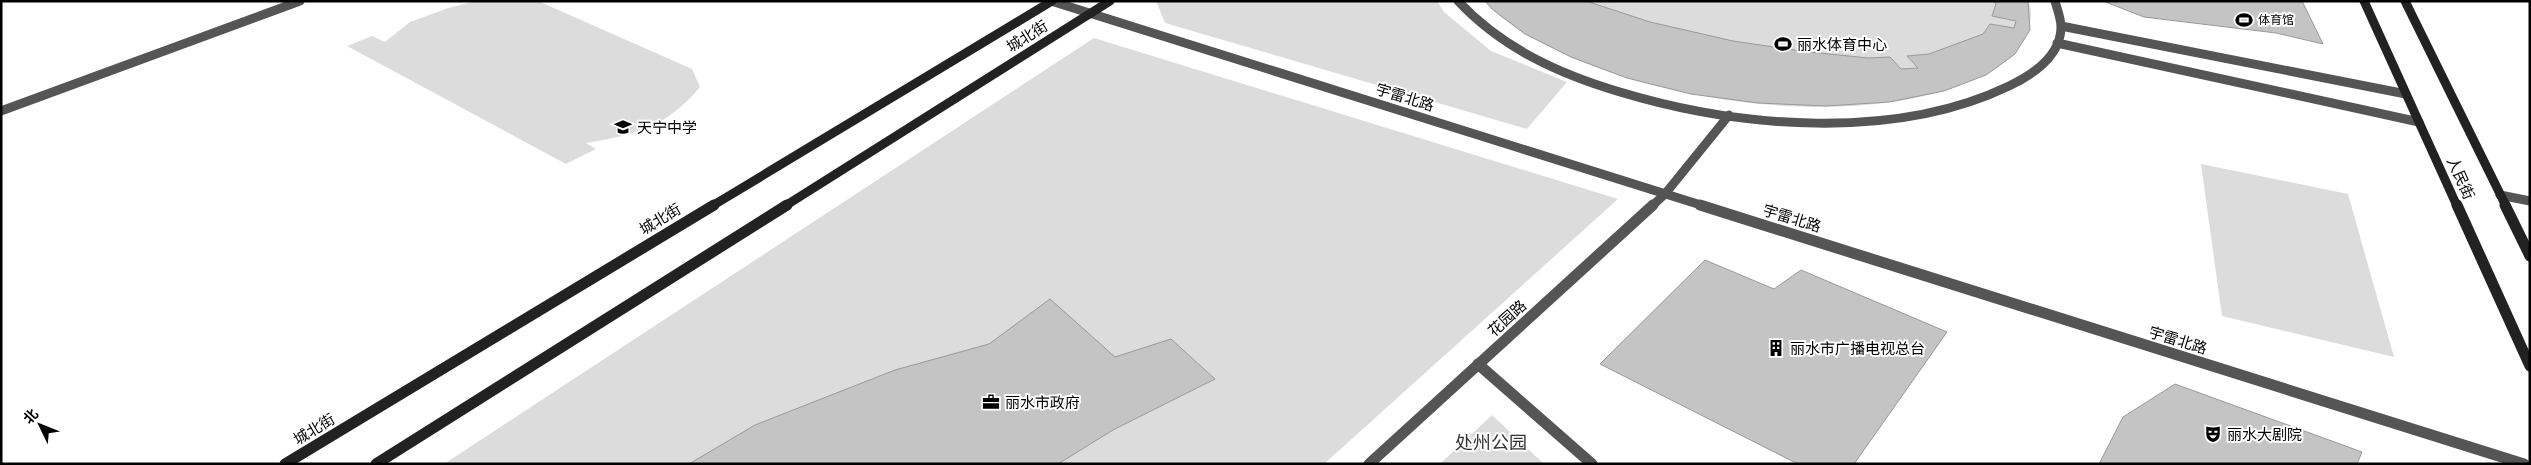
<svg xmlns="http://www.w3.org/2000/svg" width="2531" height="465" viewBox="0 0 2531 465" font-family="Helvetica,'Noto Sans SC',sans-serif">
<style>
.green{fill:#dcdcdc}
.building{fill:#c4c4c4;stroke:#999}
.lines{fill:none;stroke-linecap:round;stroke-linejoin:round}
.minor-far1{stroke:#555;stroke-width:9}
.minor{stroke:#555;stroke-width:11}
.tertiary-far1{stroke:#555;stroke-width:9}
.tertiary{stroke:#555;stroke-width:11}
.secondary-far1{stroke:#222;stroke-width:9}
.secondary{stroke:#222;stroke-width:11}
.labels{text-anchor:middle;dominant-baseline:central;stroke-width:4;stroke-linejoin:round;paint-order:stroke}
.far-poi-label{font-size:12px;fill:#000;stroke:#fff;text-anchor:start}
.street-label{font-size:15px;fill:#000;stroke:#fff}
.poi-label{font-size:15px;fill:#000;stroke:#fff;text-anchor:start}
.near-park-label{font-size:18px;fill:#333;stroke:#fff}
</style>
<rect width="100%" height="100%" fill="#fff"/>
<path class="green" d="M477,1H538L692,69L700,87C667,127 635,135 586,143L596,149L566,164L347,46L372,36L385,42L410,22L448,8Z
M1156,1H1437L1444,12L1491,51L1567,82L1527,129L1165,23Z
M1485,1H2028C2035,15 2028,32 2021,44C2009,65 1985,75 1963,84C1848,129 1659,103 1550,47C1527,35 1502,22 1485,1Z
M1094,38L1618,199L1324,464H444Z
M2201,164L2348,194L2394,357L2222,316Z
M1492,415L1544,464H1440Z"/>
<path class="building" d="M1485,1H1586L1650,22L1733,41L1801,51L1868,58L1890,57L1901,69L1918,68L1907,56L1929,54L1983,34L1990,24L2014,28L2016,21L1992,16L1996,4L1993,1H2028L2030,30L2015,54L1986,75L1944,91L1889,102L1826,106L1758,103L1691,94L1627,78L1571,57L1525,34L1492,9Z
M2103,1H2302L2323,44L2276,33L2144,17Z
M1705,260L1774,289L1801,270L1947,332L1854,464H1798L1600,364Z
M1050,299L1115,357L1171,339L1215,379L1113,430L1058,464H689L755,425L895,370L989,344Z
M2175,384L2362,452L2357,464H2099L2123,417Z"/>
<g class="lines">
<path class="minor-far1" d="M1458,1C1502,48 1559,74 1620,92C1739,128 1895,141 2009,86C2032,75 2061,56 2061,27C2061,18 2057,9 2055,1
M2061,26L2406,94
M2057,43L2419,122
M1,111L300,1
M2500,195L2530,201
M1652,206L1665,194L1729,115"/>
<path class="minor" d="M1369,464L1653,205"/>
<path class="tertiary-far1" d="M1051,1L1704,206"/>
<path class="tertiary" d="M1700,205L2524,464
M1478,364L1592,464"/>
<path class="secondary-far1" d="M2364,1L2457,206
M2405,1L2506,206
M712,206L1052,1
M785,206L1110,1"/>
<path class="secondary" d="M2457,205L2530,366
M2505,205L2530,256
M285,464L714,205
M376,464L787,205"/>
</g>
<defs>
<g id="stadium-bare" transform="scale(1.35)"><path d="M0-5a6.5 5 0 1 0 0 10a6.5 5 0 1 0 0-10ZM-3.5-1.8h7v3.6h-7Z" fill="#000" stroke="#fff" stroke-width="2.5" paint-order="stroke"/></g>
<g id="school-bare" transform="scale(1.35)"><path d="M0-5L7-2L0 1L-7-2ZM-4 1L0 2.5L4 1V4Q0 6-4 4Z" fill="#000" stroke="#fff" stroke-width="2.5" paint-order="stroke"/></g>
<g id="building-bare" transform="scale(1.35)"><path d="M-4-6H4V6H1V3H-1V6H-4ZM-2.5-4.3h1.7v1.8h-1.7ZM.8-4.3h1.7v1.8H.8ZM-2.5-1h1.7V.8h-1.7ZM.8-1h1.7V.8H.8Z" fill="#000" stroke="#fff" stroke-width="2.5" paint-order="stroke"/></g>
<g id="office-bare" transform="scale(1.35)"><path d="M-6-3h4V-5.5h4V-3h4V5H-6ZM-1-4.5V-3h2v-1.5ZM-6 0V1H6V0Z" fill="#000" stroke="#fff" stroke-width="2.5" paint-order="stroke"/></g>
<g id="theatre-bare" transform="scale(1.35)"><path d="M-5-5.5Q0-4 5-5.5V0Q5 5 0 6Q-5 5-5 0ZM-3.3-2.5H-1v1.5H-3.3ZM1-2.5H3.3v1.5H1ZM-2.8 1Q0 5.5 2.8 1Z" fill="#000" stroke="#fff" stroke-width="2.5" paint-order="stroke"/></g>
</defs>
<g fill-rule="evenodd">
<use href="#stadium-bare" x="2244" y="20"/>
<use href="#stadium-bare" x="1783" y="44"/>
<use href="#school-bare" x="623" y="127"/>
<use href="#building-bare" x="1776" y="348"/>
<use href="#office-bare" x="991" y="402"/>
<use href="#theatre-bare" x="2213" y="434"/>
</g>
<g class="labels">
<g class="far-poi-label">
<text x="2258" y="20">体育馆</text>
</g>
<g class="street-label">
<text transform="translate(1027 36) rotate(-32)">城北街</text>
<text transform="translate(1405 97) rotate(17)">宇雷北路</text>
<text transform="translate(2461 178) rotate(66)">人民街</text>
<text transform="translate(1792 218) rotate(17)">宇雷北路</text>
<text transform="translate(660 219) rotate(-31)">城北街</text>
<text transform="translate(1507 318) rotate(-42)">花园路</text>
<text transform="translate(2178 340) rotate(17)">宇雷北路</text>
<text transform="translate(314 429) rotate(-31)">城北街</text>
</g>
<g class="poi-label">
<text x="1797" y="44">丽水体育中心</text>
<text x="637" y="127">天宁中学</text>
<text x="1790" y="348">丽水市广播电视总台</text>
<text x="1005" y="402">丽水市政府</text>
<text x="2227" y="434">丽水大剧院</text>
</g>
<g class="near-park-label">
<text x="1491" y="443">处州公园</text>
</g>
</g>
<rect width="2531" height="465" fill="none" stroke="#000000" stroke-width="5"/>
<g transform="translate(40 425) rotate(313)" stroke="#ffffff" stroke-width="4" paint-order="stroke">
<path d="M0-4L9 19L0 12L-9 19Z" fill="#000000"/>
<text y="-8" font-size="14" font-weight="bold" text-anchor="middle" fill="#000000">北</text>
</g>
</svg>
